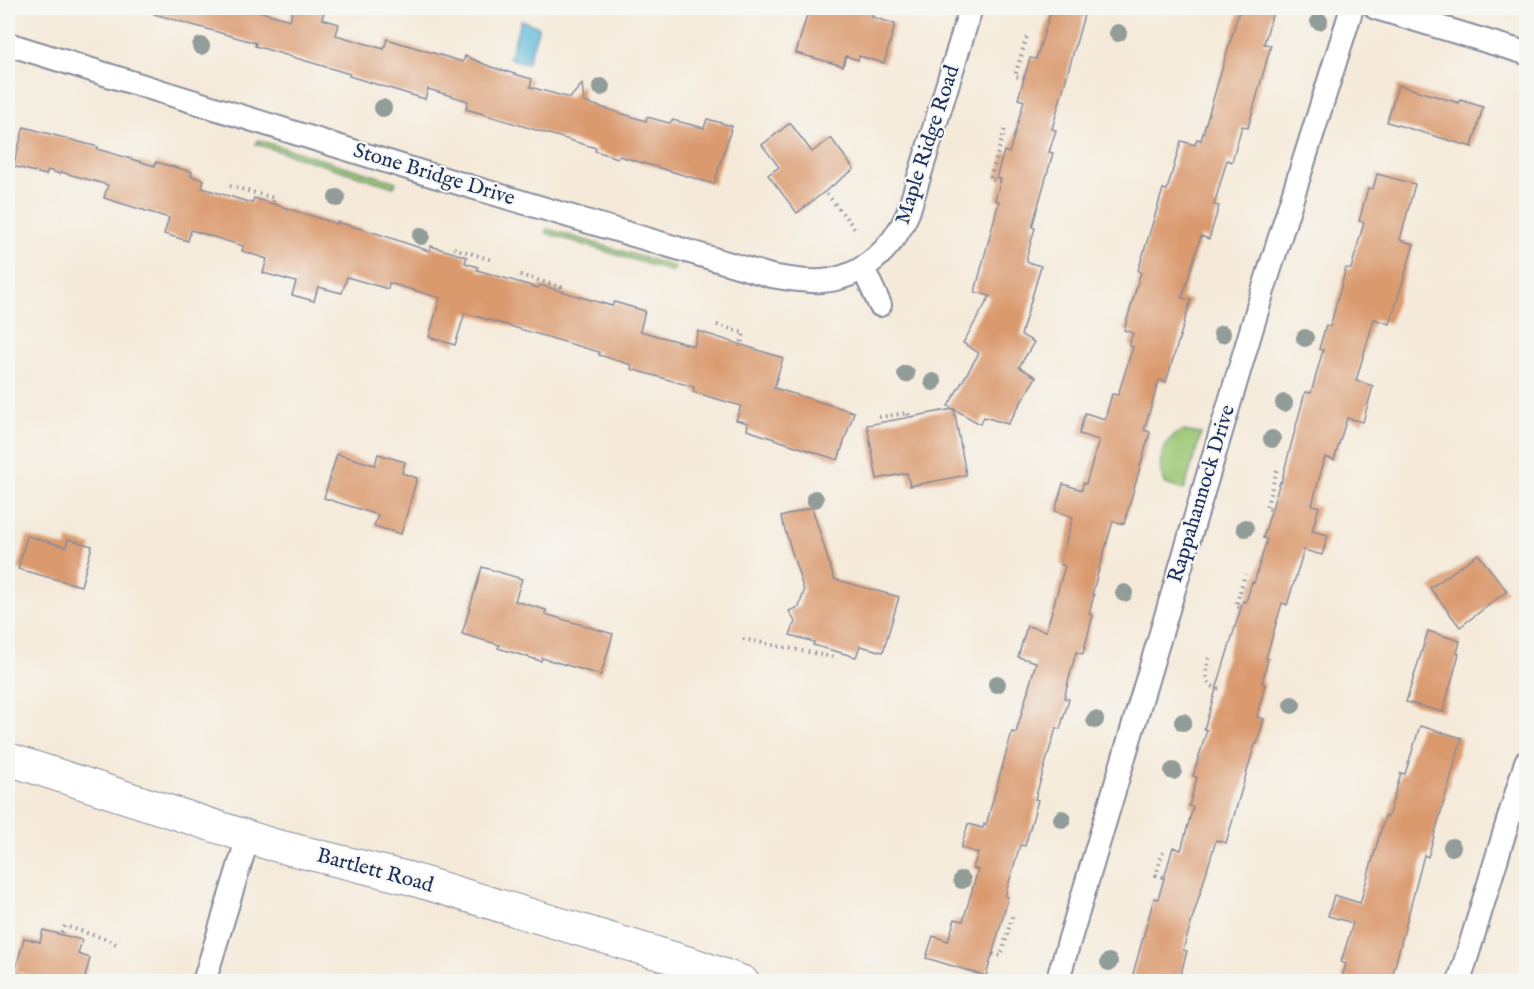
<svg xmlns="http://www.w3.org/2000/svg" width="1534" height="989" viewBox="0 0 1534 989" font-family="'IM FELL English',serif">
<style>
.green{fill:#9bc774;stroke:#5b7b69;stroke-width:1.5}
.water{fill:#59b8d8;stroke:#3a749b;stroke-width:1.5}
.building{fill:#da9a6e}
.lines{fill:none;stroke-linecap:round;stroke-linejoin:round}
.street-casing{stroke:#888c9c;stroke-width:26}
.secondary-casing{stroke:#888c9c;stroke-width:34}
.path{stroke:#888c9c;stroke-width:4;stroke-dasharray:1.5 4.5;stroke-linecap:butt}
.street{stroke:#fff;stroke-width:22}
.secondary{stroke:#fff;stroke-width:32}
.tree{fill:#929c99}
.labels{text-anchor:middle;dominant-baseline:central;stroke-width:4.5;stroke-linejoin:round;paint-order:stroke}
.street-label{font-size:21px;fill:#1b2f5e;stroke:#f6f6f2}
</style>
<rect width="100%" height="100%" fill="#f6f6f2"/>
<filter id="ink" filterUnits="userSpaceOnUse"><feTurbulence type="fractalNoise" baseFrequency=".0167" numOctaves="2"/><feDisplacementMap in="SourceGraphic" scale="12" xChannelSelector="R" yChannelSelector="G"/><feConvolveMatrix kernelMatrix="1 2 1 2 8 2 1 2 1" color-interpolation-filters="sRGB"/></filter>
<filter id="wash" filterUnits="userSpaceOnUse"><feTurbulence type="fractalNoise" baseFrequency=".008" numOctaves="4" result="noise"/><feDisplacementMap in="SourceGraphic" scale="24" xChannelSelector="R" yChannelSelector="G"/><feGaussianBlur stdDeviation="1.35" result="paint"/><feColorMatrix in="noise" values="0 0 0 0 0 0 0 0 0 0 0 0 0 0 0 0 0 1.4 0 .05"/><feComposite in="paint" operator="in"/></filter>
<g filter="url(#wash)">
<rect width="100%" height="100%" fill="#f5ead9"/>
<path class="green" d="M258,140L396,182L394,187L256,144Z
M547,229L675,267L673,272L546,233Z
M1183,431L1201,434L1184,490L1166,484C1154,466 1163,438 1183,431Z"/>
<path class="water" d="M521,20L539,27L527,64L509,58Z"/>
<g id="blocks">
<path class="building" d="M154,8H248L290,20L293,8H325L322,19L339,24L336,35L384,49L387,39L463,62L465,56L491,67L532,79L530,87L570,98L582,84L584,102L646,121L647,117L669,123L673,120L704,128L707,119L732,126L714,184L619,156L618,158L595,151L596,148L466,109L468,101L428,89L425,99L349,76L350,74L255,46L256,43L154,14Z
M809,8H858L873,12L872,17L895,24L884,63L859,56L858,60L846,56L843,66L796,53Z
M1052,8H1086L1052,129L1056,130L1049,152L1053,153L1032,227L1035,228L1027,256V262L1041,266L1021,335L1034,342L1019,367L1036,377L1008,424L984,417L980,424L954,409L966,475L910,486L907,473L877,479L867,425L953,409L948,406L979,353L963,343L990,296L975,292L999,201L995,200L1001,179L996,178L1004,151L1009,153L1024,101L1018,99L1030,58L1036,59Z
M1240,8H1274L1264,44L1271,45L1248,128L1242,126L1232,162L1227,160L1214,205L1219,206L1209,239L1201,236L1182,298L1191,300L1166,382L1159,380L1144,430L1150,432L1124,524L1113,521L1092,594L1094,595L1089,614L1093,615L1083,654L1076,652L1064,698L1069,699L1060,729L1056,728L1035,799L1038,800L1025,846L1020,845L1005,896L1008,897L1002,920L986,976L926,958L933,936L948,941L955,919L963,921L978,870L973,868L978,853L961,848L968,824L983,828L984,824L986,825L1012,732L1016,733L1036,662L1018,657L1027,626L1046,631L1065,566L1060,564L1073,517L1055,511L1063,484L1082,490L1083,483L1086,484L1099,440L1079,434L1085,413L1105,419L1112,394L1118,395L1133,347L1129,345L1133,333L1124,330L1141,272L1138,271L1163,189L1167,190L1181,141L1195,145L1197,139L1201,140Z
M1398,85L1459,103L1460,100L1483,107L1472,147L1387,122Z
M790,123L812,152L831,138L854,169L797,213L768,175L779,167L762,145Z
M24,127L98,147L97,149L155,166L156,162L192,172L191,176L204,180L202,188L252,203L254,198L337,224V222L379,234L429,251L431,246L467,257L465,263L478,267L477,270L538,288L540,285L612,306L614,302L645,311L640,331L694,346L698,331L783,358L774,388L854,412L838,460L747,430L748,423L736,420L741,406L693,392L694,387L631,369L632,365L599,355V352L465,313L455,345L429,337L440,298L389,283L388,289L347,277L342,293L318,287L314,301L292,295L296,282L263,273L267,259L242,251L243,246L191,230L188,241L164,234L169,218L104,198L108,185L61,172L60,174L48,170L46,175L13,166Z
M1377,174L1415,184L1400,240L1414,244L1390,324L1374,319L1356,381L1373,386L1363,422L1347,418L1334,460L1325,457L1312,505L1319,507L1312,531L1328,535L1322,555L1304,550L1287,605L1282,603L1266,658L1268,659L1262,683L1265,684L1257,717L1264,719L1257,744H1255L1226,843L1216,840L1183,950L1187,951L1179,981H1131L1154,898L1158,899L1173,847L1181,850L1193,807L1189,806L1197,777L1193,776L1207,730L1204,729L1243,601L1246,602L1252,582L1254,583L1267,539L1263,538L1280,482L1281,483L1305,392L1311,393L1323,350L1319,349L1326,325L1330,327L1346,268L1351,269L1364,222L1359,221L1368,188L1373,189Z
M337,454L375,465L378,454L405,462L402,473L417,478L401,534L374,526L378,515L324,498Z
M812,507L834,579L899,597L883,652L860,646L856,657L813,645L814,642L790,635L795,622L789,611L799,607L804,591L781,517Z
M27,536L66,547L68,539L92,546L81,586L18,569Z
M1478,554L1507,591L1460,627L1430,588Z
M482,567L522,579L515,601L546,610L545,614L613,634L601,675L542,658L541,661L498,648L500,645L462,634Z
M1428,631L1460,641L1457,653L1459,654L1443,712L1406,702Z
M1420,726L1462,738L1428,857L1424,855L1391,981H1357L1342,977L1346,964L1341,962L1353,923L1328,916L1334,895L1360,903L1385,816L1388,817L1401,773L1405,774Z
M43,930L82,940L78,954L90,958L84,981H38L39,978L15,972L24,938L40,942Z"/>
</g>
</g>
<g filter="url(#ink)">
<use href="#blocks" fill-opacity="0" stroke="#888c9c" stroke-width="1.5"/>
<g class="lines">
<g class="street-casing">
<path id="street" d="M1376,8L1526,53
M8,44L421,172L771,276C788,279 806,282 822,281C863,278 893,248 908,213L971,8
M863,268L880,305
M204,982L248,837
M1057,982L1262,294L1352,8
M1459,982L1526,762"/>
</g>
<g class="secondary-casing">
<path id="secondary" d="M8,759L270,844L408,878L693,964L743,982"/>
</g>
<path class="path" d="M1024,78L1015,76L1027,36
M1000,182L990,179L1005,129
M230,186L274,198L273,203
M827,194L856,230
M454,248L492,260
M520,275L561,287V290
M717,325L744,333L740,347
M879,417L908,413L909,416
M1270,509L1266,508L1277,470
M1239,607L1236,606L1245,574
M743,639L837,658
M1209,658C1206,672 1203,684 1219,689
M1163,877L1156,875L1163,852
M62,933L65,926L106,939L118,945
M993,954L1001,956L1013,914"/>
<use href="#street" class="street"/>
<use href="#secondary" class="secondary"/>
</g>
<g class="tree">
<circle cx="1319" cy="21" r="9"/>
<circle cx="1118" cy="33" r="9"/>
<circle cx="201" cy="46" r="9"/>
<circle cx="601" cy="87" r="9"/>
<circle cx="383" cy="108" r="9"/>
<circle cx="337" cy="198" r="9"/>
<circle cx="421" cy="236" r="9"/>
<circle cx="1222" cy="334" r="9"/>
<circle cx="1305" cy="338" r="9"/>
<circle cx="906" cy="374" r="9"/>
<circle cx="933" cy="382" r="9"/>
<circle cx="1284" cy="403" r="9"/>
<circle cx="1272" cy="439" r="9"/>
<circle cx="815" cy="499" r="9"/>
<circle cx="1245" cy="528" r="9"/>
<circle cx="1124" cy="593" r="9"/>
<circle cx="997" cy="684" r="9"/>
<circle cx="1292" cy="705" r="9"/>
<circle cx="1095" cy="720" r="9"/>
<circle cx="1183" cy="722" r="9"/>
<circle cx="1173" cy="771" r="9"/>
<circle cx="1062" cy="819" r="9"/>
<circle cx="1452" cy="847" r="9"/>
<circle cx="962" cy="880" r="9"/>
<circle cx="1109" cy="962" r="9"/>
</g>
</g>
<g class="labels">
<g class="street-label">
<text transform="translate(928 145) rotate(-72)">Maple Ridge Road</text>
<text transform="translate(434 175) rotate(17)">Stone Bridge Drive</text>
<text transform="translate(1202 494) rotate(-73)">Rappahannock Drive</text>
<text transform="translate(375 871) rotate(15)">Bartlett Road</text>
</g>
</g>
<rect width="1534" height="989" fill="none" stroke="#f6f6f2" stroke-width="30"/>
</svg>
